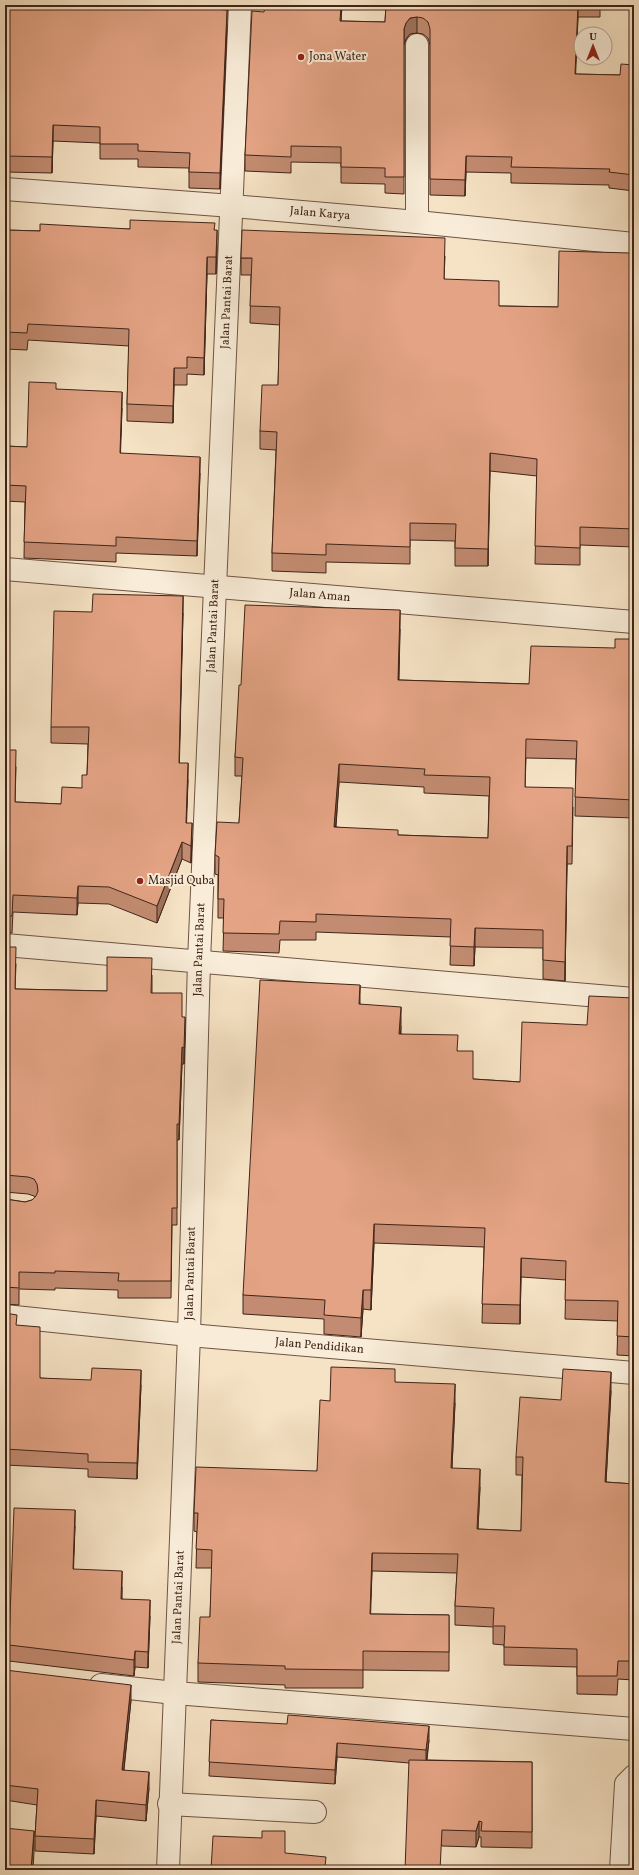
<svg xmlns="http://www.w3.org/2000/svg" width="639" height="1875" viewBox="0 0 639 1875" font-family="Vollkorn,serif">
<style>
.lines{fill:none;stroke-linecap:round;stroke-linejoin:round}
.minor-casing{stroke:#6e5443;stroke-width:24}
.minor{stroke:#f9edd9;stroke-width:22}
.wall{fill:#c38c72;stroke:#402418;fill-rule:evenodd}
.shaded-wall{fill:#9f725c;stroke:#402418}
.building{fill:#e3a384;stroke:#402418;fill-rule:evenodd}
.poi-dot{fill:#8f2418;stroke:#f9edd9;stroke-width:1.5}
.labels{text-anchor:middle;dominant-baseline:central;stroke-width:4;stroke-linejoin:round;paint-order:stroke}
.poi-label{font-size:12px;fill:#402418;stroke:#f9edd9;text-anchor:start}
.street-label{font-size:12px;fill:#402418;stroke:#f9edd9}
</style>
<rect width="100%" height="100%" fill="#f6e3c5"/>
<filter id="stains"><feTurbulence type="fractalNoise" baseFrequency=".005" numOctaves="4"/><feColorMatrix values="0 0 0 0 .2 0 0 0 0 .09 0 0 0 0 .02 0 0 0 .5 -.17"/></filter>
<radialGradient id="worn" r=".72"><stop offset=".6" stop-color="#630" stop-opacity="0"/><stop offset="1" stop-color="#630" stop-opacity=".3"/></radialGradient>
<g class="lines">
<g class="minor-casing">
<g id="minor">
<path d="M417,45V222"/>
<path id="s1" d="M5,189L232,206L417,222L634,244"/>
<path id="s2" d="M5,569L634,622"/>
<path d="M5,945L634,999"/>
<path id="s3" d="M5,1316L189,1335L634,1373"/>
<path d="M101,1685L175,1693L634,1729"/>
<path d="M169,1804L315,1812"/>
<path id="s4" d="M168,1870L189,1335L199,961L240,5"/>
<path d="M621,1870L626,1784L634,1776"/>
</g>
</g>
<use href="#minor" class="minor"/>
</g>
<path class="wall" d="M5,5H200V8L227,25L220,189L189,188V168L138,167V159H100V143L53,141L52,173L5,172Z
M342,5L341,21L385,22L386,5H600V17H578L575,74L620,75L634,65V191L609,188V185L511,183V173L466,172L465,196L430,195V45L428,38L423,34L417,33L410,34L406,39L404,45V194L385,193V184L341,183V163L291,162V173L245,171V155L264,12Z
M130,229L215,230L217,247L216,274H207L204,375L187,374V385H174L173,423L127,421V404L129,346L28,340L27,350L5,349V230L40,231Z
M445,256L444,279L499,306L558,307L630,274L634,275V547L580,545V565L535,564L537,476L490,471L488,566H455V541L410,540V564L326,562V573L272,571V553L276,450L260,449V431L278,385L280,325L250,323L251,275H241V258Z
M56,389L122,408L120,453L200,473L197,556L116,553V562L24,558L25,502L5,501V446L27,447Z
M183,613L179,763L188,780L186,823L192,840L191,863L182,859L157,923L109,904L78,903L77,915L13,912L12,933H5V750L16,767L15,802L61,804L82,788L87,775L88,744L51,743V727Z
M400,629L399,680L529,684L615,648L634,639V818L575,816L576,759L526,758L525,787L573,807L572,864H567L565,981L543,979V948L475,947L474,966L450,965L451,937L316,932V940H280L279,953L223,951L224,918H218V875L215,874V855L239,823L242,776H235V757L241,685ZM339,782L424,787V793L489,796L488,838L398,835L336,827Z
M5,947L16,964L15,989L107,991L152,975V993L182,1017L185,1034L184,1064H182L179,1140H177V1225H172L171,1298H118V1290L55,1288V1290L19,1289V1305L6,1304L5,1199L25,1202L32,1200L35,1198L34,1196L28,1194L5,1192Z
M634,998V1356L617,1355L618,1321L565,1319L566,1280L521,1277L520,1324L482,1323L484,1247L374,1243L371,1310L363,1309L361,1337L324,1334V1319L243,1314V1295L360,1004L401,1026V1034L458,1051L473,1079L520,1082L587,1025Z
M5,1313L17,1326L40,1378L141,1385L137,1479L88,1477V1469L5,1465Z
M395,1382L455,1403L452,1468L480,1487L478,1529L521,1531L522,1475H516V1457L561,1400L611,1391L606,1482L634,1484V1680L618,1679L617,1695L577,1694V1667L504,1665V1645L493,1644V1627L455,1625V1606L457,1573L372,1571L370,1614L449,1615V1671L363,1670V1688H285V1685L198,1682V1663L210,1617L212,1568H196L197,1532L194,1531V1513L317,1471L330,1401Z
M75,1526L73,1569L122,1587V1599L150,1616L148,1668L135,1667L134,1676L9,1661V1645Z
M5,1670L131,1700L124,1770L149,1788L146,1821L96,1816L94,1854L35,1851V1836L37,1805L5,1800Z
M211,1720L429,1740L427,1760L532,1762V1848L481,1847V1837H479L476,1847L442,1846L409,1763L337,1757L335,1784L209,1776Z"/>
<path class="shaded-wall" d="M341,5H342L340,37V21Z
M578,5V17L575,90V74Z
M227,10V25L220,189V173Z
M417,17V33L410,34L406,39L404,45V29L406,23L410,18Z
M53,125V141L52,173V157Z
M466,156V172L465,196V180Z
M217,230V247L216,274V257Z
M207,257V274L204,375V358Z
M174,368V385L173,423V406Z
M122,392V408L120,469V453Z
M490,453V471L488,566V549Z
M200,457V473L197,556V541Z
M183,596V613L179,780V763Z
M400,610V629L398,699V680Z
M188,763V780L186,840V823Z
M339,764V782L334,846V827Z
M192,823V840L191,863V846Z
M182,842V859L157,923V906Z
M567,846V864L565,981V962Z
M78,886V903L77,915V898Z
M475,928V947L474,966V947Z
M360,985V1004H359Z
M401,1007V1026L399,1053V1034Z
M185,1017V1034L184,1064V1048Z
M182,1047V1064L179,1140V1124Z
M374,1224V1243L371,1310V1290Z
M521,1258V1277L520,1324V1305Z
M5,1287H6V1304H5Z
M363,1290V1309L361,1337V1318Z
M141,1370V1385L137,1479V1463Z
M611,1372V1391L605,1500V1482Z
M455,1384V1403L451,1486V1468Z
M480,1469V1487L477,1547V1529Z
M75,1510V1526L73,1585V1569Z
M372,1553V1571L370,1633V1614Z
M122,1571V1587L121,1615V1599Z
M150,1600V1616L148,1668V1652Z
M135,1651V1667L134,1676V1660Z
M131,1685V1700L122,1785V1770Z
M429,1726V1740L426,1764V1750Z
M337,1743V1757L335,1784V1770Z
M149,1772V1788L146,1821V1805Z
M96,1800V1816L94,1854V1839Z
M479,1821V1837L476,1847V1831Z
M34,1831V1851L33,1870H31Z"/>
<path class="building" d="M5,5H200V8L227,10L220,173L189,172L190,153L138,151V144H100V127L53,125L52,157L5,156Z
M265,5H341L340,21L385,22L386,5H578L575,74L620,75L621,64L634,65V175L609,172L610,169L511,167L512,157L466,156L465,180L430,179V29L428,22L423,18L417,17L410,18L406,23L404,29V177H385V168L341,167V147L291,146V157L245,155L252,11L264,12Z
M130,220L215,223L214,230H217L216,257H207L204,358L187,357V368H174L173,406L127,404L129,329L28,324L27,333L5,332V230L40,231V224L130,229Z
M242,230L445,238L444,279L499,281V306L558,307L559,251L630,253V274L634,275V529L580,527V548L535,546L537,459L490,453L488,549L455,548L456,524L410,523V547L326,544V555L272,553L277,432L260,431L262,385H278L280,307L250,306L252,258H241Z
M29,382L56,383V389L122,392L120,453L200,457L197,541L116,537V546L24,542L26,486L5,485V446L27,447Z
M93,594L183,596L179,763H188L186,823H192L191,846L182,842L157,906L109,887L78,886L77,898L13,895L12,916H5V750H16L15,802L61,804L62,787L82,788V775H87L89,727H51L54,611L92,612Z
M245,605L400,610L398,680L529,684L531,646L615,648V639H634V800L575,797L577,741L526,739L525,787L573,788L572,846H567L565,962L543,960V930L475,928L474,947L450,946L451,919L316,914V922L280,921L279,934L223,933L224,899H218L219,857L215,855L217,822L239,823L243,758L235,757L239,685H241ZM339,764L425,769L424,775L490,777L488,838L398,835V830L334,827Z
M5,947H16L15,989L107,991V957L152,958L151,993H182V1017H185L184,1048L182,1047L179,1124H177V1208H172L171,1281H118L119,1273L55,1271V1273L19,1272V1288L5,1287V1199L25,1202L32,1200L36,1196L38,1191L37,1184L34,1179L28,1177L5,1175Z
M260,980L360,985L359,1004L401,1007L399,1034L458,1035L457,1051H473V1079L520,1082L522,1022L587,1025L589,996L634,998V1337L617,1336L618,1301L565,1300L566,1261L521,1258L520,1305L482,1304L485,1228L374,1224L371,1290H363L361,1318L324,1315L325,1300L243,1295Z
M5,1313L17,1315L16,1325L40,1327V1378L91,1380L92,1368L141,1370L137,1463L88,1462V1454L5,1449Z
M331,1367L395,1369V1382L455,1384L451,1468L480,1469L477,1529L521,1531L523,1457H516L520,1397L561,1400L563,1369L611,1372L605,1482L634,1484V1661H618L617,1676H577V1649L504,1647L505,1626H493L494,1608L455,1606L458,1554L372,1553L370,1614L449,1615V1652L363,1651V1670L285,1669V1666L198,1663L200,1617H210L212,1550L196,1549L198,1513H194L196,1467L317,1471L320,1400L330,1401Z
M14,1508L75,1510L73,1569L122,1571L121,1599L150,1600L148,1652L135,1651L134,1660L9,1645Z
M5,1670L131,1685L122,1770L149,1772L146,1805L96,1800L94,1839L35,1836L38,1789L5,1785Z
M288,1715L429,1726L426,1750L337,1743L335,1770L209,1762L211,1720L287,1724Z
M409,1760L532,1762V1832L481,1831L482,1822L479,1821L476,1831L442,1830L440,1870H405Z
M5,1828L34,1831L31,1870H5Z
M262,1831H285V1853L326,1857L325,1867L355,1870H211L213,1836L262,1838Z"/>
<g class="poi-dot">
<circle cx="301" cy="57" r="4"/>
<circle cx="140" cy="881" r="4"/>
</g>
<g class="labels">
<g class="poi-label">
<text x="309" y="57">Jona Water</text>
<text x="148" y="881">Masjid Quba</text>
</g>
<g class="street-label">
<text stroke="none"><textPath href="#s1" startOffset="316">Jalan Karya</textPath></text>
<text stroke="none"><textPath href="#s4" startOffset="1569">Jalan Pantai Barat</textPath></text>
<text stroke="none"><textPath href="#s2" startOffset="316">Jalan Aman</textPath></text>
<text stroke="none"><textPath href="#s4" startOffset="1245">Jalan Pantai Barat</textPath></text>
<text stroke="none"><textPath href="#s4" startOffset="921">Jalan Pantai Barat</textPath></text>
<text stroke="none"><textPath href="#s4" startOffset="597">Jalan Pantai Barat</textPath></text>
<text stroke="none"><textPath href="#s3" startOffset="316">Jalan Pendidikan</textPath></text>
<text stroke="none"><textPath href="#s4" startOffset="273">Jalan Pantai Barat</textPath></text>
</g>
</g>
<rect width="639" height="1875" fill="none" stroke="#f6e3c5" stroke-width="20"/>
<rect x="6" y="6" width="627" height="1863" fill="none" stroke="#402418" stroke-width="2"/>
<rect x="10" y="10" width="619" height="1855" fill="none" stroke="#402418"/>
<g transform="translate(593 46)"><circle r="19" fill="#f9edd9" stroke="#af9d8c"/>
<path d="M0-3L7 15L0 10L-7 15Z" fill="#8f2418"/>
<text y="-6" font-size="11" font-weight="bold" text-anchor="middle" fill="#402418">U</text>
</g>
<rect width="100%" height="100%" filter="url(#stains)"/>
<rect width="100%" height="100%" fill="url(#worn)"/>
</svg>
